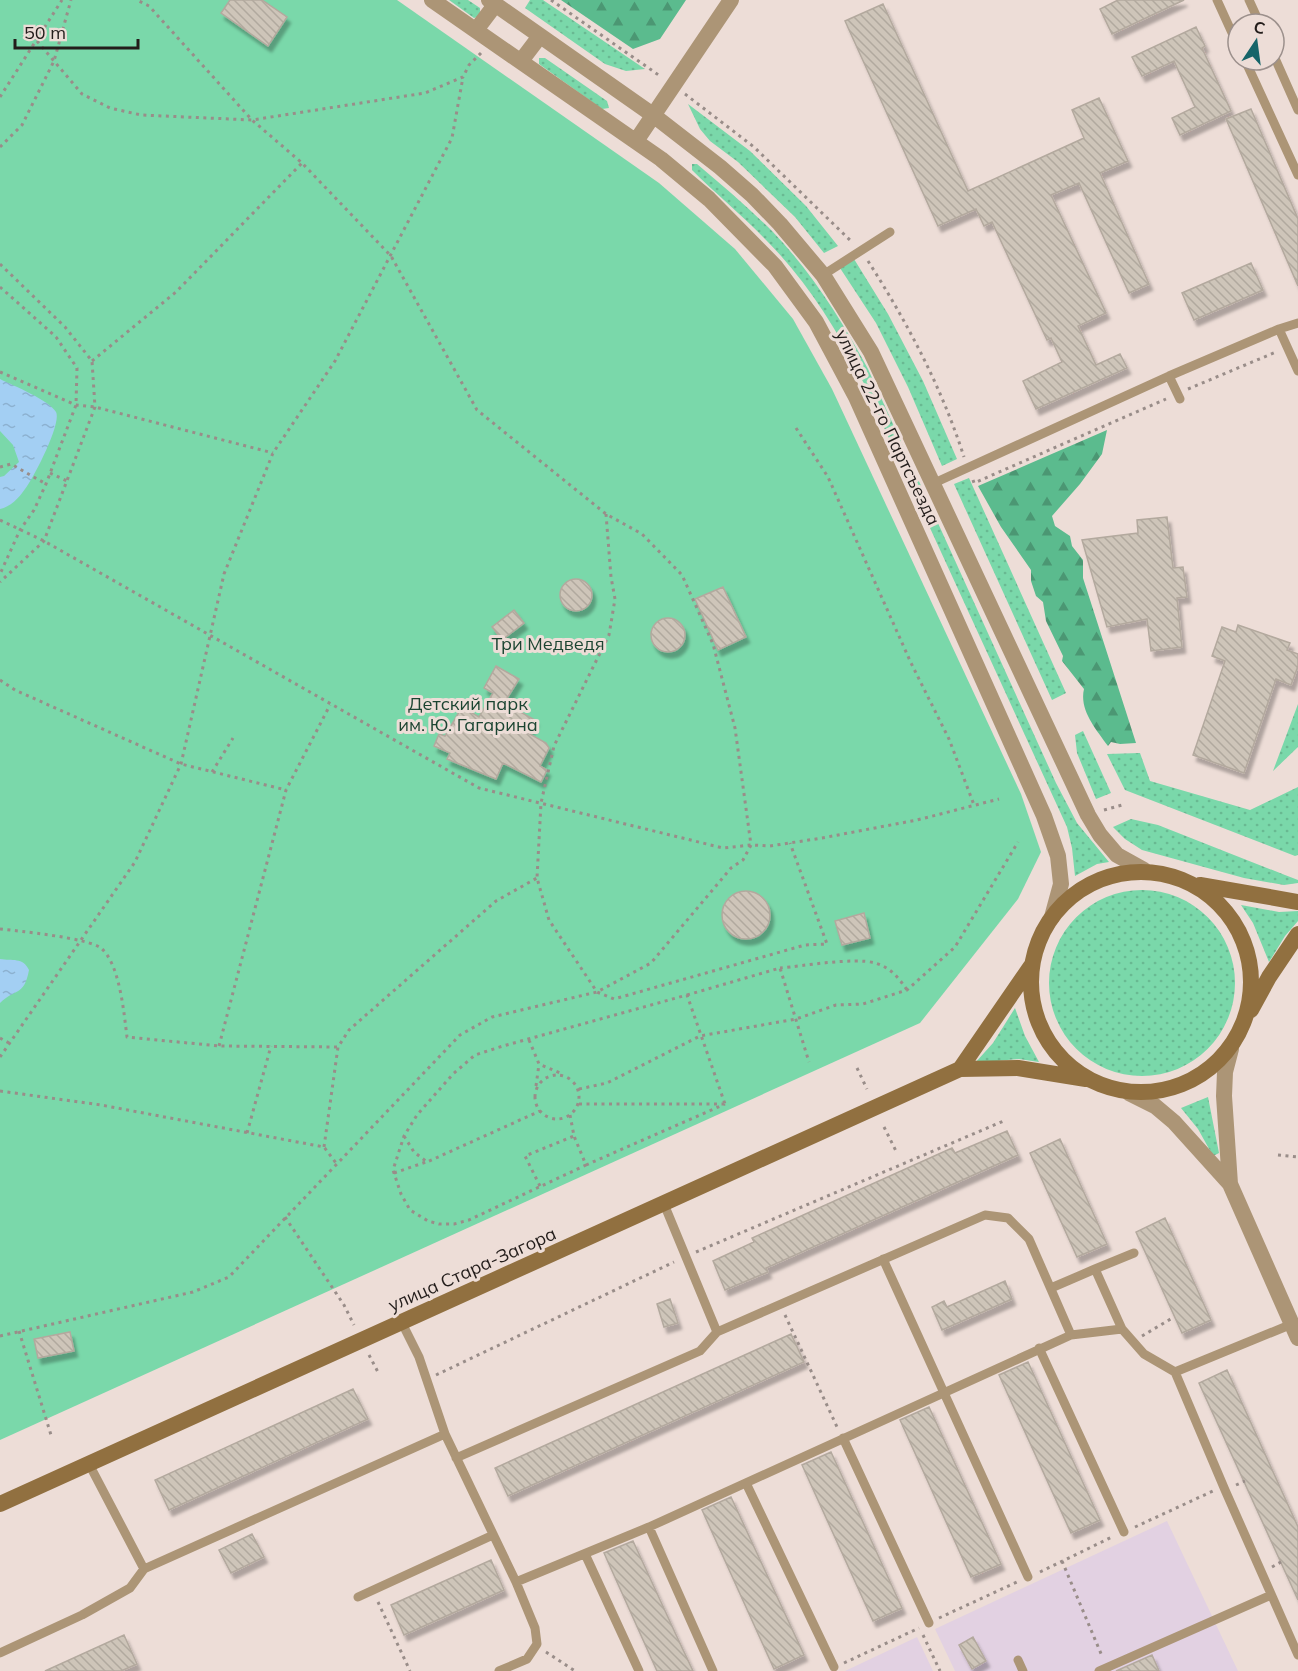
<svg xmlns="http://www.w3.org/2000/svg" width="1298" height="1671" viewBox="0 0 1298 1671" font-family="Mulish,sans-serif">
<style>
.education{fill:#e2d1e2}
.grass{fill:url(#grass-dots)}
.forest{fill:url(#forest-firs)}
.green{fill:#7ad8aa}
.water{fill:url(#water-ripples)}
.building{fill:url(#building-back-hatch);stroke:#b3a99e;stroke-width:1.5;filter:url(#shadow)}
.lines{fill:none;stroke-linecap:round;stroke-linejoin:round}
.path{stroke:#998d89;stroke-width:3;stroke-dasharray:3 4.5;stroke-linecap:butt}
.service{stroke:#ac9576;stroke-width:9}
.tertiary{stroke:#ac9576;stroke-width:16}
.secondary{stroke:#917040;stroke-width:16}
.labels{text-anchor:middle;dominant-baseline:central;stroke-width:6;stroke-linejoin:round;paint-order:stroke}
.street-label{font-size:18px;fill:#231d1b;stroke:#edddd7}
.park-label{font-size:18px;fill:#1b4431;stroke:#edddd7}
</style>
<defs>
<pattern id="grass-dots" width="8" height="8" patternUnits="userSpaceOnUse" patternTransform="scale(1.5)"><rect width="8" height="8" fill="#7ad8aa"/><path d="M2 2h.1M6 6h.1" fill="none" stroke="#69b992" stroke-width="1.8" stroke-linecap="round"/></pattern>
<pattern id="forest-firs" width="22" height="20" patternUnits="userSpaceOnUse" patternTransform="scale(1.5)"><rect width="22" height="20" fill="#5bbb8e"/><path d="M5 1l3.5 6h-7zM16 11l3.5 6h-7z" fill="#4b9773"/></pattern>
<pattern id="water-ripples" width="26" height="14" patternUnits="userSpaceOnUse" patternTransform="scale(1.5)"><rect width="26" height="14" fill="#a3cff3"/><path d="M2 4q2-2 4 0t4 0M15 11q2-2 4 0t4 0" fill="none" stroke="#8cb1d0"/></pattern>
<pattern id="building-back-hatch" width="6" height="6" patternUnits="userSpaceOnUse" patternTransform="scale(1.5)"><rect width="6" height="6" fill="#cec5b9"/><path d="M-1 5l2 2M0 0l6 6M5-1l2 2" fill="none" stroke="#b1a99e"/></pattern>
<filter id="shadow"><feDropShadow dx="3.5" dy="6" stdDeviation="1.5" flood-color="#0004"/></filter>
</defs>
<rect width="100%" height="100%" fill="#edddd7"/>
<path class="education" d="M1167,1521L1238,1671H955L935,1629Z
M917,1637L933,1671H845Z"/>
<path class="grass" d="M449,0H468L480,8V16L474,18Z
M530,0H543L645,69L626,71L605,64L525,8Z
M539,58H545L607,101L609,108L602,109L539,64Z
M688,104L750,151L806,206L838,246L824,253L795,217L738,162L710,141L700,129Z
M692,164H697C723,186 749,208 773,232C811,272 842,320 868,369L1056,783L1077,823L1109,862L1097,864L1075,876L1072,848L1067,827L859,373C834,325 805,279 766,240C743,216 716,194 692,170Z
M854,259L888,314L923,381L957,459L942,466L908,387L876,323L840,268Z
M969,478L1066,693L1052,700L954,484Z
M1298,704V747L1273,771Z
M1083,731L1111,793L1096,799L1077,753L1075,735Z
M1140,753L1150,781L1250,810L1298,787V855L1295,856L1125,790L1107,754Z
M1131,819L1158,825L1285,875L1298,880V883L1284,885L1244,878L1142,850L1125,839L1113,827Z
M1049 983a93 93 0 1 1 186 0a93 93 0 1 1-186 0Z
M1241,905L1279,912L1298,911V921L1285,936L1269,962L1253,923Z
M1015,1008L1025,1036L1039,1062L1019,1059L975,1063L993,1043Z
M1208,1097L1219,1153L1213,1156L1198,1129L1181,1108Z"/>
<path class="forest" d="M561,0H686L660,39L633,49Z
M1107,430L1102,454L1080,484L1052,516L1055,526L1070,536L1072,546L1083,560V578L1136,743L1120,744L1111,742L1108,746C1096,729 1079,710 1084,689L1062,661L1063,656L1046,621L1043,602L1036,596L1031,581V570L1001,527L978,486Z"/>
<path class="green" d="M0,0H397L659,183L735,249L793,319L832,389L1021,794L1041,852L1018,899L920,1023L0,1440Z"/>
<path class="water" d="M0,379C14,386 49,400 56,412C62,423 33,479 25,489C19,498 10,507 0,509V477L4,476L19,462L13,445L0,431Z
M0,959C12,961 23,957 29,970C24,997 15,988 0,1003Z"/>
<path class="building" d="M230,0H262L287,17L268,46L221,13Z
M1118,0H1184L1112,34L1100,9Z
M883,4L968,191L1084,138L1072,110L1099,98L1128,161L1100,173L1149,284L1129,293L1079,183L1051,195L1106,313L1078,326L1096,365L1120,354L1127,368L1036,409L1023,381L1062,362L1051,338L1047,340L992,222L984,226L976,209L938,226L845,21Z
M1196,27L1205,46L1202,48L1231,111L1180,135L1172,118L1195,107L1174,61L1142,76L1132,57Z
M1251,109L1298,219V286L1226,119Z
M1251,263L1263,290L1194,320L1182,293Z
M1167,517L1173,568L1183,567L1187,597L1177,598L1182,647L1151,651L1147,619L1107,627L1082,540L1138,533L1137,520Z
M560 595a16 16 0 1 1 32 0a16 16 0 1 1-32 0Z
M723,587L746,637L718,650L695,599Z
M514,610L524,623L502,640L492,627Z
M651 635a17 17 0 1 1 34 0a17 17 0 1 1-34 0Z
M1238,625L1290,643L1287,650L1298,654V666L1291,685L1276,679L1244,773L1193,755L1225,661L1212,656L1222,627L1236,632Z
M496,666L519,679L504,703L535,720L528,733L546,743L549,748L540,766L547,770L541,782L503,763L496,779L447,759L450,753L434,746L439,734L445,736L462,707L479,717L493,693L484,688Z
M722 915a24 24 0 1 1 48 0a24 24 0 1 1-48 0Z
M864,913L870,938L842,945L835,921Z
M1007,1131L1018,1155L766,1268L768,1272L725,1290L713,1261L754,1242L752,1238L952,1148L955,1153Z
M1060,1139L1107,1244L1077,1257L1030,1153Z
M1165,1218L1211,1320L1182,1333L1136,1232Z
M1005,1281L1012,1299L942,1330L932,1307L944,1301L947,1307Z
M670,1299L678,1323L664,1327L657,1304Z
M70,1332L74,1351L38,1358L34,1339Z
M791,1334L804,1362L508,1496L495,1468Z
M1028,1362L1100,1520L1071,1533L999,1375Z
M1227,1370L1298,1527V1600L1199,1383Z
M353,1389L368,1419L169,1510L155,1480Z
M929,1407L1001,1564L971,1577L900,1420Z
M831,1452L902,1608L873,1621L802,1465Z
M731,1497L804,1655L774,1669L702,1510Z
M252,1534L264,1557L231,1573L219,1550Z
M633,1541L677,1637L693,1671H657L604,1553Z
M491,1560L504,1590L404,1635L391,1605Z
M124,1635L137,1664L121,1671H45Z
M973,1637L986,1661L972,1669L959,1645Z
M1152,1655L1159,1671H1116Z"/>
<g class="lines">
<path class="path" d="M551,0L660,76
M37,41L82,94L110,108L141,115L252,120L425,93L463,77L469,65L481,53
M685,94L754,147L853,243
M0,97L62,0
M0,147L22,125L54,61L71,0
M868,261C907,322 942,388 964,457
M0,264L65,327L92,361L95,407L44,541L0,582
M0,287L56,337L77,368L76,405L46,484L34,510L20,530L0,574
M92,361L176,292L302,163
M0,372L76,405L95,407L273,453
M1188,389L1276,352
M796,428L828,477L911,663L949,739L974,805
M0,467L11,464L46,484
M50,473L67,481
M973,480L974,483L1166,399
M606,514L611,577L615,599L609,635L554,746L541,803L537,878L549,920L597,992L614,999L805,945L827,944L790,843
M0,520L44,541L479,788L723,848L751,845L770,846L822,838L917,820L999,799
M0,680L15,690L181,764L286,790
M212,772L233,738
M1104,810L1122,805
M0,929C19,931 88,938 101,948C120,964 124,1014 127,1037L219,1046L338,1047
M780,968C803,966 855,957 875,963C890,967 899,978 907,990
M687,995L780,968L809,1062
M0,1038L9,1043
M529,1040L539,1064L560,1073
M219,1046L286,790L330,705
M0,1057L135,862L181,764L224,574L273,453L335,361L452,138L463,77
M857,1068L867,1089
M535 1097a22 22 0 1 1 44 0a22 22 0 1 1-44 0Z
M536,1086L539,1064
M579,1089L607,1083L700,1036L796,1019L836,1005L863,1004L907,990L955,947L1018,842
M0,1091L101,1105L324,1147L336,1163
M579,1104H724
M570,1115L574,1136L586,1165L469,1220L454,1224H439L428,1221L410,1210L401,1194L393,1170L404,1136L417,1115L453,1074L475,1055L503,1046L687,995L725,1104
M884,1127L897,1153
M247,1133L271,1046
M404,1136L414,1152L427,1162L540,1111
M324,1147L338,1047L349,1030L496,901L537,878
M1278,1155L1298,1157
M586,1165L725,1104
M394,1173L426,1162
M540,1186L525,1156L574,1136
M285,1217L344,1305L354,1325
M696,1252L1006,1120
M785,1315L838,1429
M19,1331L51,1435
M0,1336L193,1292L229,1277L460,1035L492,1017L597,992L651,963L731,868L743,860L751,845L735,728L713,644L682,575L642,534L606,514L477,410L391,256L302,163L252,120L149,6L137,0
M1142,1336L1174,1317
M369,1355L379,1374
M436,1375L674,1262
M1236,1485L1245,1481
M1135,1527L1213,1491
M1062,1561L1102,1656
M1272,1567L1281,1562
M1040,1572L1112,1537
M378,1602L410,1671
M939,1618L1017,1582
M923,1635L940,1671
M546,1652L575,1671
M844,1663L919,1628"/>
<path class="service" d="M1217,0L1238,46
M1249,0L1260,24
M1274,56L1298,110
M1245,60L1298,175
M823,275L890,232
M1279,329L1298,371
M1169,376L1180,399
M932,484L1169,376L1279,329L1298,323
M664,1204L717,1332
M883,1259L1028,1577
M1095,1269L1134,1253
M1051,1288L1095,1269L1122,1329
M402,1323L419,1357L445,1434L516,1582L535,1628L537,1644L527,1659L499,1671
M1039,1348L1124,1532
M1175,1372L1225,1490L1298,1655
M843,1438L929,1623
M456,1458L700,1351L717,1332L985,1215L1008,1218L1029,1239L1071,1335
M89,1464L144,1569
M746,1483L834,1667
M649,1527L713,1671
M585,1554L639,1671
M516,1582L649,1527L1071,1335L1122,1329L1144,1354L1175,1372L1292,1324
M358,1597L493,1535
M0,1653L82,1615L130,1588L144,1569L445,1434
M1018,1660L1023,1671
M1099,1671L1271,1595"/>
<path class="tertiary" d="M432,0L661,159L709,199L775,266L816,322L856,397L1044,816L1058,856L1061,884L1052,917
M489,0L653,115L720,167L752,195L780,224L823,275L871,352L1088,815L1100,835L1117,855L1144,870
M476,30L495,5
M521,61L540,36
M636,141L731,0
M1129,1093L1155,1106L1174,1122L1230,1184L1298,1338
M1230,1184L1224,1096L1225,1072L1231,1049"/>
<path class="secondary" d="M1031 982a110 110 0 1 1 220 0a110 110 0 1 1-220 0Z
M1200,885L1298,902
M1251,1010L1269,977L1298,934
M960,1069L1031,966
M0,1504L960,1069L1018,1068L1086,1079"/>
</g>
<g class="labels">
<g class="street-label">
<text transform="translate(888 427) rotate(64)">улица 22-го Партсъезда</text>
<text transform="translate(472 1269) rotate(-24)">улица Стара-Загора</text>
</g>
<g class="park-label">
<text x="548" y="643">Три Медведя</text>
<text x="468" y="703">Детский парк<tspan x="468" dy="21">им. Ю. Гагарина</tspan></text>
</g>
</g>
<g transform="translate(1256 42) rotate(13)"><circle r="28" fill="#edddd7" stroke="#9c908c" stroke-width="1.5"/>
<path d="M0-4.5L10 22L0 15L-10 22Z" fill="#166569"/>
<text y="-9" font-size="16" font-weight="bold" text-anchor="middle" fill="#231d1b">С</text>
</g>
<path d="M15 39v9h123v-9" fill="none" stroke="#231d1b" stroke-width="3"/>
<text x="24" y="39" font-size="18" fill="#231d1b" stroke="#edddd7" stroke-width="4.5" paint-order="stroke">50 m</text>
</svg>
